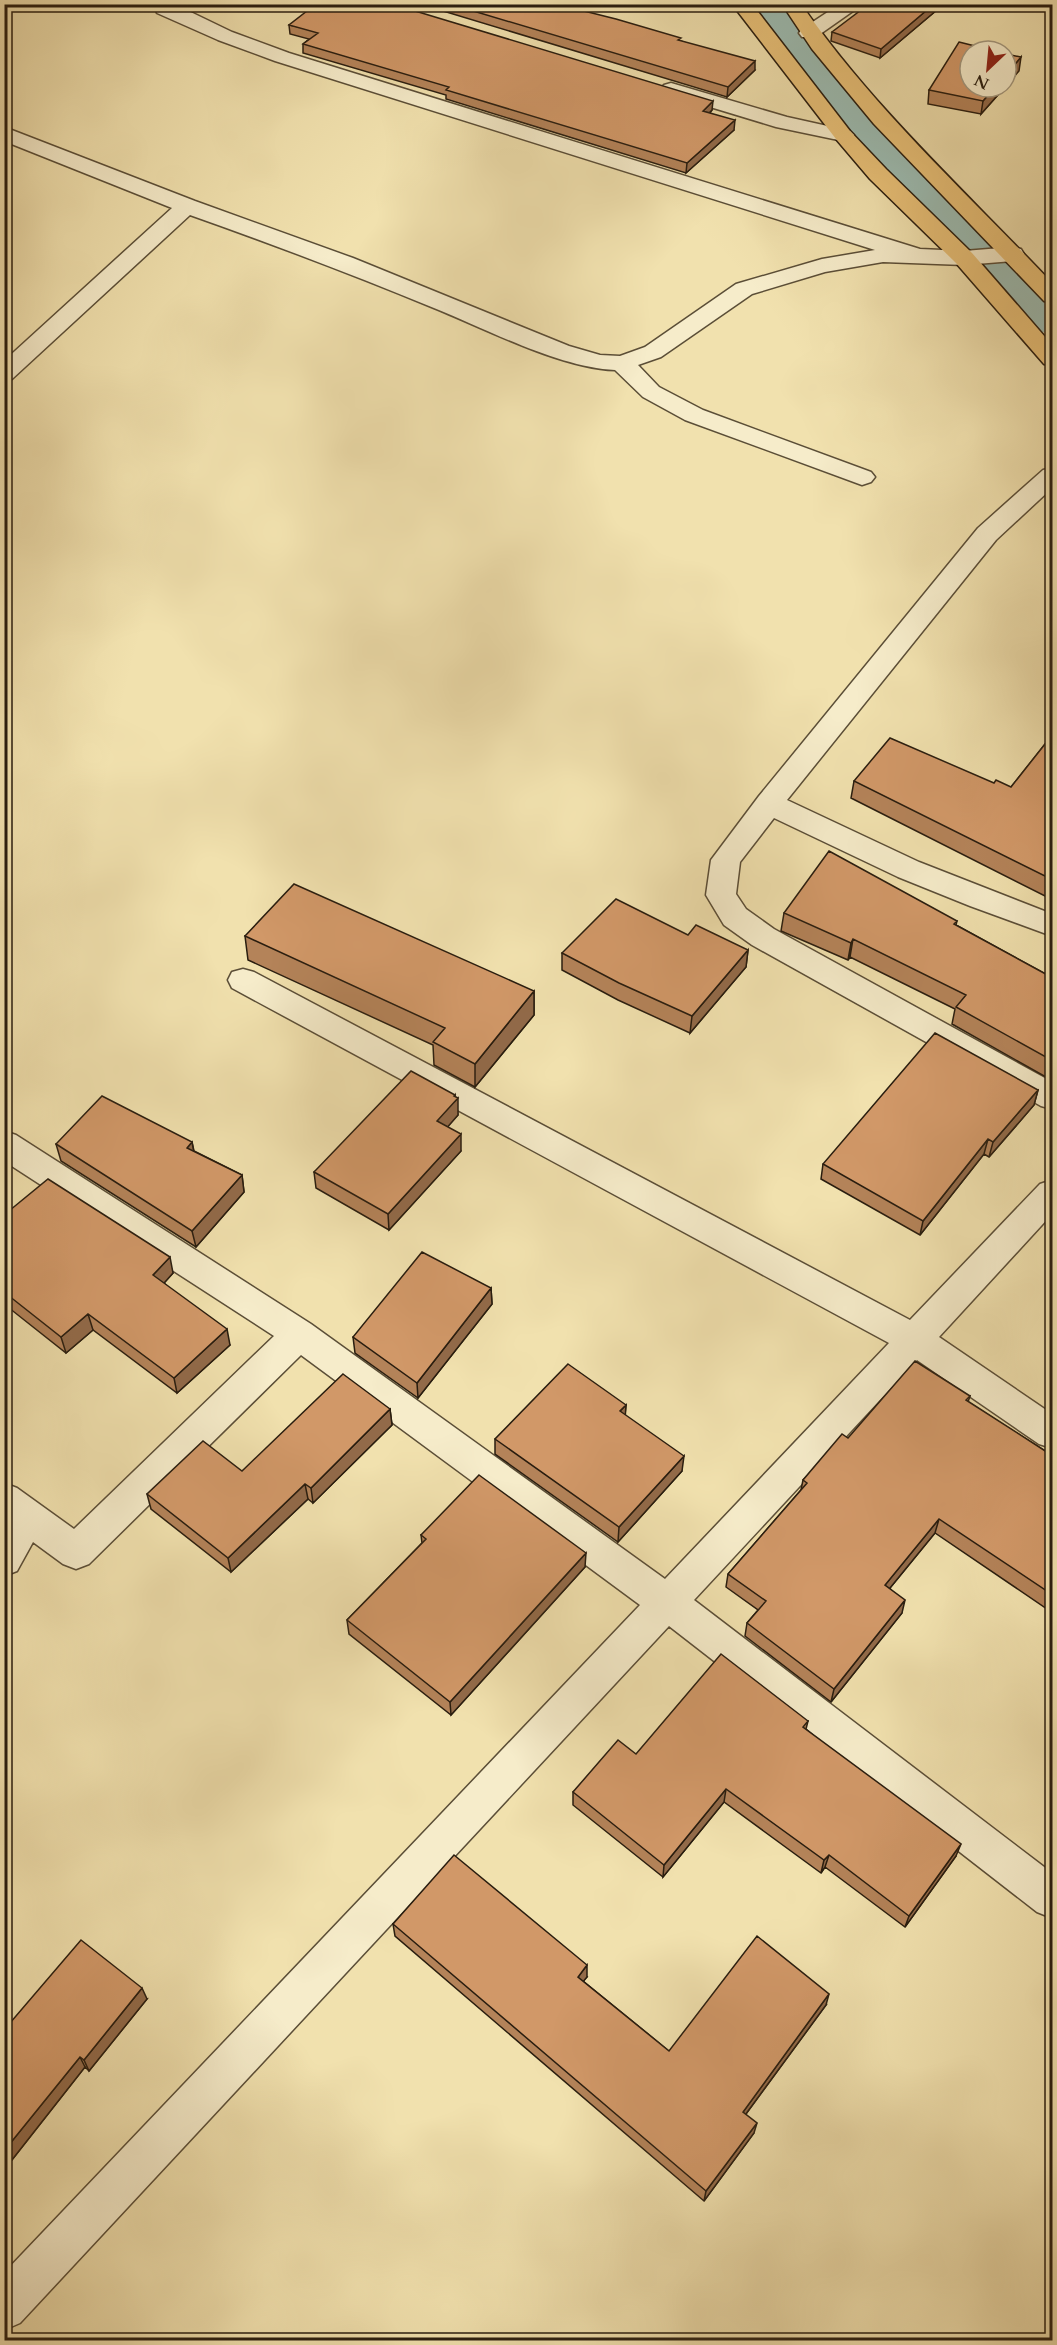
<svg xmlns="http://www.w3.org/2000/svg" width="1057" height="2345" viewBox="0 0 1057 2345" font-family="Cardo,serif">
<style>
.lines{fill:none;stroke-linecap:round;stroke-linejoin:round}
.canal{fill:#9cbcb2;fill-rule:evenodd}
.minor-casing{stroke:#5b4e37;stroke-width:3}
.major-casing{stroke:#291d0f;stroke-width:3}
.minor{fill:#f6ecca;fill-rule:evenodd}
.major{fill:#e8c077;fill-rule:evenodd}
.wall{fill:#b48359;stroke:#291d0f;stroke-width:1.5}
.shaded-wall{fill:#926a49;stroke:#291d0f;stroke-width:1.5}
.building{fill:#d19868;stroke:#291d0f;stroke-width:1.5}
</style>
<rect width="100%" height="100%" fill="#f1e1ae"/>
<filter id="stains"><feTurbulence type="fractalNoise" baseFrequency=".00333" numOctaves="4"/><feColorMatrix values="0 0 0 0 .2 0 0 0 0 .09 0 0 0 0 .02 0 0 0 .5 -.17"/></filter>
<radialGradient id="worn" r=".72"><stop offset=".6" stop-color="#630" stop-opacity="0"/><stop offset="1" stop-color="#630" stop-opacity=".3"/></radialGradient>
<g class="lines">
<path class="canal" d="M745,4H781L861,104L1052,299V334L1037,331L835,120Z"/>
<g class="minor-casing">
<path id="minor" d="M154,4H174L232,32L289,53L920,249L964,251L1013,247L1021,249L1024,254L1021,259L1013,261L964,265L883,262L825,272L752,294L661,357L638,365L659,387L703,410L871,472L875,477L871,482L862,485L685,420L643,397L615,370C560,368 486,329 434,308C354,275 272,244 190,215L12,379L4,381V361L172,208L4,141V127L195,201L353,258L569,346L600,355L620,356L645,347L736,284L822,259L875,250L275,61L218,40L157,13Z
M840,4H863L816,37H802L799,33L802,29Z
M671,83L787,117L850,131L854,135L850,139L843,141L776,127L664,93L661,89L664,85Z
M1052,468V488L996,540L787,800L919,862L1052,914V936L970,906L898,877L774,818L740,862L736,894L746,909L774,929L1052,1082V1109L1041,1106L752,945L724,925L706,895L711,860L759,796L978,528L1043,470Z
M243,969L254,972L910,1320L1040,1184L1052,1180V1214L939,1337L1052,1414V1448L1039,1444L917,1360L694,1600L1052,1873V1918L1037,1912L669,1626L20,2323L4,2330V2273L640,1605L301,1355L89,1564L76,1569L63,1564L33,1542L17,1571L4,1576V1483L17,1488L74,1529L274,1336L4,1161V1131L16,1135L311,1324L665,1579L889,1343L232,988L228,980L232,972Z"/>
</g>
<g class="major-casing">
<path id="major" d="M732,4H752L850,131L886,169L972,253L1052,345V366L1044,364L956,263L870,179L836,139Z
M782,4H801C873,108 966,192 1052,283V303L1044,301L874,124L812,49Z"/>
</g>
<use href="#minor" class="minor"/>
<use href="#major" class="major"/>
</g>
<path class="wall" d="M420,4H556L681,41L755,70L727,97Z
M944,4L880,58L831,41L832,32Z
M289,25L712,110L710,113L734,130L686,173L446,99V95L303,53V44L309,39L290,34Z
M1005,87L981,114L928,104L929,90Z
M1053,734V900L851,798L854,781L1011,787Z
M784,913L957,921L956,925L1053,978V1081L952,1024L955,1009L850,957L848,960L781,931Z
M688,935L748,950L746,967L690,1033L618,1000L562,970V953Z
M245,936L534,991V1015L475,1087L434,1065L433,1045L248,960Z
M1038,1090L1034,1105L989,1157L984,1154L920,1235L821,1179L823,1164Z
M455,1095L458,1115L447,1127L461,1151L389,1230L316,1188L314,1172Z
M192,1142L194,1151L242,1175L244,1192L196,1247L61,1161L56,1144Z
M4,1215L173,1273L164,1283L230,1345L177,1393L93,1330L66,1353L4,1304Z
M491,1288L492,1304L418,1398L355,1353L353,1337Z
M970,1396L968,1402L1053,1456V1613L935,1533L890,1588L902,1613L831,1702L745,1636L747,1623L758,1610L726,1587L728,1574L801,1490L803,1480L848,1438Z
M626,1405L625,1415L682,1471L618,1542L495,1454V1439Z
M390,1409L392,1425L313,1503L308,1499L231,1572L151,1509L147,1494L242,1471Z
M421,1535L585,1567L451,1715L349,1634L347,1620L422,1543Z
M808,1721L806,1729L956,1856L905,1927L825,1867L821,1873L724,1802L663,1877L573,1805V1792L636,1754Z
M393,1924L587,1977L583,1981L669,2051L826,2005L746,2114L754,2133L704,2201L395,1936Z
M147,1999L89,2071L85,2067L4,2170V2030Z"/>
<path class="shaded-wall" d="M934,4H944L880,58L881,49Z
M1021,57L1019,71L1006,86V75Z
M755,61V70L727,97L728,87Z
M995,87H1005L981,114L983,101Z
M713,101L712,110L702,120L703,111Z
M735,120L734,130L686,173L687,163Z
M853,939L850,957L848,960L851,943Z
M748,950L746,967L690,1033L692,1016Z
M534,991V1015L475,1087V1064Z
M1038,1090L1034,1105L989,1157L993,1142Z
M455,1095V1101L458,1098V1115L438,1138L437,1121Z
M461,1134V1151L389,1230L388,1214Z
M988,1139L984,1154L920,1235L923,1221Z
M192,1142L195,1159L187,1148Z
M242,1175L244,1192L196,1247L192,1231Z
M170,1257L173,1273L157,1291L153,1275Z
M491,1288L492,1304L418,1398L417,1383Z
M88,1314L93,1330L66,1353L61,1337Z
M227,1329L230,1345L177,1393L174,1378Z
M626,1405L625,1420L620,1411Z
M390,1409L392,1425L313,1503L311,1488Z
M684,1456L682,1471L618,1542L619,1527Z
M305,1484L308,1499L231,1572L228,1558Z
M939,1519L935,1533L881,1599L885,1585Z
M586,1553L585,1567L451,1715L450,1702Z
M905,1600L902,1613L831,1702L834,1689Z
M726,1789L724,1802L663,1877L664,1865Z
M961,1844L956,1856L905,1927L909,1916Z
M829,1855L825,1867L821,1873L824,1860Z
M587,1965V1977L578,1988V1977Z
M142,1988L147,1999L89,2071L84,2060Z
M829,1994L826,2005L740,2122L743,2112Z
M80,2057L85,2067L4,2170V2151Z
M757,2123L754,2133L704,2201L706,2191Z"/>
<path class="building" d="M316,4H392L713,101L703,111L735,120L687,163L446,90L449,87L303,44L318,33L289,25Z
M450,4H556L616,19L681,38L678,40L755,61L728,87Z
M869,4H934L881,49L832,32Z
M959,42L995,51H970V87H995L983,101L929,90Z
M1006,54L1021,57L1006,75Z
M1053,734V880L854,781L890,738L994,783L996,780L1011,787Z
M829,851L957,921L954,924L1053,978V1061L956,1007L966,995L853,939L851,943L784,913Z
M294,884L534,991L475,1064L433,1042L445,1028L245,936Z
M616,899L688,935L696,925L748,950L692,1016L619,983L562,953Z
M935,1033L1038,1090L993,1142L988,1139L923,1221L823,1164Z
M411,1071L455,1095L454,1096L458,1098L437,1121L461,1134L388,1214L314,1172Z
M102,1096L192,1142L187,1148L242,1175L192,1231L56,1144Z
M48,1179L170,1257L153,1275L227,1329L174,1378L88,1314L61,1337L4,1292V1215Z
M422,1252L491,1288L417,1383L353,1337Z
M915,1361L970,1396L966,1400L1053,1456V1595L939,1519L885,1585L905,1600L834,1689L747,1623L766,1601L728,1574L807,1483L803,1480L842,1434L848,1438Z
M568,1364L626,1405L620,1411L684,1456L619,1527L495,1439Z
M343,1374L390,1409L311,1488L305,1484L228,1558L147,1494L203,1441L242,1471Z
M479,1475L586,1553L450,1702L347,1620L426,1539L421,1535Z
M721,1654L808,1721L803,1727L961,1844L909,1916L829,1855L824,1860L726,1789L664,1865L573,1792L618,1740L636,1754Z
M454,1855L587,1965L578,1977L669,2051L757,1936L829,1994L743,2112L757,2123L706,2191L393,1924Z
M81,1940L142,1988L84,2060L80,2057L4,2151V2030Z"/>
<rect width="1057" height="2345" fill="none" stroke="#f1e1ae" stroke-width="24"/>
<rect x="6" y="6" width="1045" height="2333" fill="none" stroke="#291d0f" stroke-width="3"/>
<rect x="12" y="12" width="1033" height="2321" fill="none" stroke="#291d0f" stroke-width="1.5"/>
<g transform="translate(988 69) rotate(206)"><circle r="28" fill="#f6ecca" stroke="#a4997f" stroke-width="1.5"/>
<path d="M0-4.5L10 22L0 15L-10 22Z" fill="#8f2418"/>
<text y="-9" font-size="16" font-weight="bold" text-anchor="middle" fill="#291d0f">N</text>
</g>
<rect width="100%" height="100%" filter="url(#stains)"/>
<rect width="100%" height="100%" fill="url(#worn)"/>
</svg>
